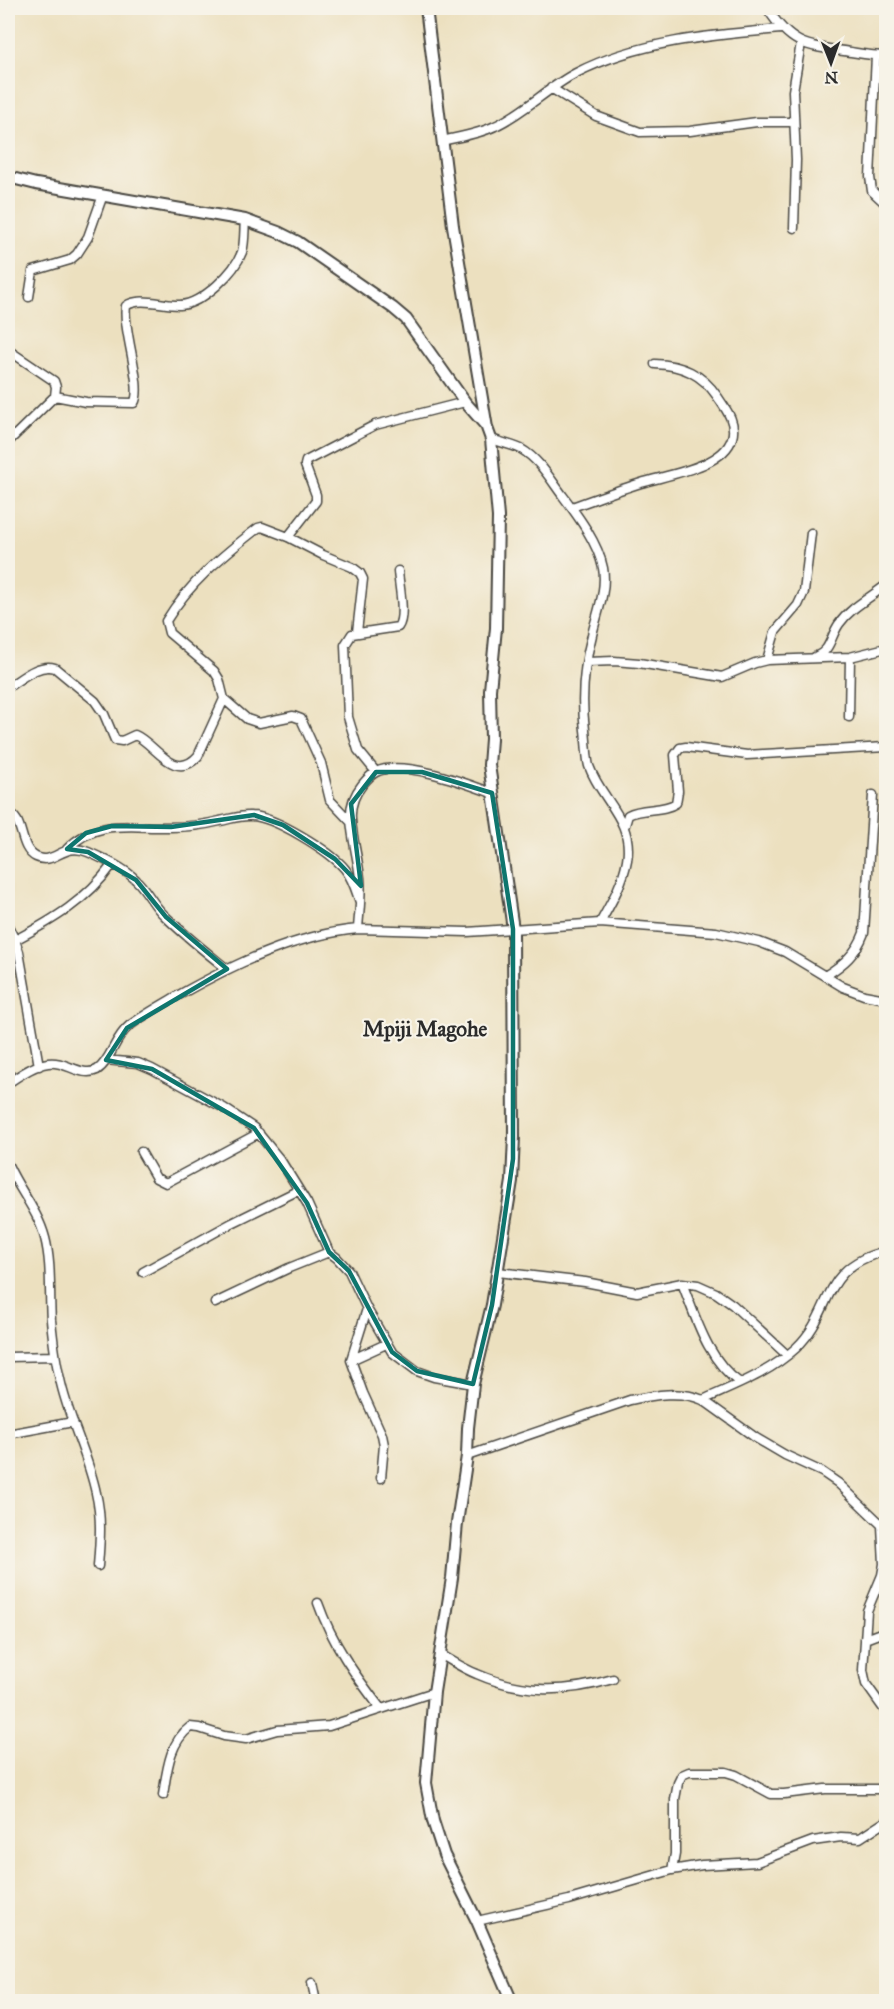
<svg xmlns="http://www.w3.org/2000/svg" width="894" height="2009" viewBox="0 0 894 2009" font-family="'IM FELL Great Primer',serif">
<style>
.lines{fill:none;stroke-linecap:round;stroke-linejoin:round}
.minor-casing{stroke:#484641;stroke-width:11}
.tertiary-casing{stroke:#484641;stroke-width:14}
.minor{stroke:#fff;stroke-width:8}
.tertiary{stroke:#fff;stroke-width:10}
.marked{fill:none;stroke:#0f766e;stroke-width:4.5;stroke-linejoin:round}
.labels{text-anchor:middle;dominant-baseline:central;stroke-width:4.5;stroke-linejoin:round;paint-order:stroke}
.quarter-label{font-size:21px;font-weight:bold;fill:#2b2b2b;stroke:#f7f3e8}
</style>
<rect width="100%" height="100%" fill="#f7f3e8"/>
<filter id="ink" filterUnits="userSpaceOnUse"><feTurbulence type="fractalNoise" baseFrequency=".0167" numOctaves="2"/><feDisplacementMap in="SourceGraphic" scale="12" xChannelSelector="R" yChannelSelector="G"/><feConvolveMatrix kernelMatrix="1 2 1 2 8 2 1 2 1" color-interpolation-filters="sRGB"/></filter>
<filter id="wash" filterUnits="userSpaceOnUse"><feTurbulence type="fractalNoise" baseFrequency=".008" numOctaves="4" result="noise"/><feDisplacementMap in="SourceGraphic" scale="24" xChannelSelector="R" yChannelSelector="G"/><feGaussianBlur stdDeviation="1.35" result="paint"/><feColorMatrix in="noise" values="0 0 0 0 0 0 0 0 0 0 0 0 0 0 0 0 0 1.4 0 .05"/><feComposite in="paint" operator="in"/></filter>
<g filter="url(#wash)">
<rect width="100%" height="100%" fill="#ece0bf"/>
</g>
<g filter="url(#ink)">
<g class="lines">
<g class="minor-casing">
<path id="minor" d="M767,8C790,44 804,46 844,51C858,53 872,56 886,56
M876,56L870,177L872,191L886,204
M551,88L596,116L640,132L690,131L757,122H794
M442,141C459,137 479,134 495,126C524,113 547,88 576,73C638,41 712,35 781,29
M794,228L796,160L793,91L801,43
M29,297L33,271L70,260L77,254L88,237L103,195
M8,350L54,381L56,387L55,396L8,442
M55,396L86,402L134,403C144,388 122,329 126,306C139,296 165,306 180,305C202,304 235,272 242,252C245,242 244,230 245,220
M491,439C500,442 512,445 521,449C539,459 551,480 563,496C578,516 598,543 603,568C607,590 597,613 592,635C584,665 581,699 585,730C586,737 587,760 589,766C601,800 634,820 627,860C623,883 611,903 600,923
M572,507C595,499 618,490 641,483C666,475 724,467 732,438C737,422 725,408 717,396C702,374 682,365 655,364
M288,537L316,501V495L305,465L306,461L375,425L465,402
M815,657C831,651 830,637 839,624C851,607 870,598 886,585
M767,660L775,632L798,605L804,592L811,533
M587,662L614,661L639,663L722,677L755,663L767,660L850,657L886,648
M8,687C21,679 38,663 55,668L95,701L104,714L115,740L122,741L135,735C155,743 174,783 198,756L224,699
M849,717L850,657
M376,772L358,750L348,717L345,645L352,634L398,627C406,616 399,586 398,571
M8,813C25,818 18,848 36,857C55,866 63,841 88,852C104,859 124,868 136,880C147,890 153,905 164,915C184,935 206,952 227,969
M350,821L330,800L321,763L301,719L293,716L259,723L247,719L224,699L219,679L214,671L169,633L166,621C189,583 223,555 258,528L262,527L288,537L323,555L352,567L360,573L363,579L357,632
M625,825L628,815C643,807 663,812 676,803L678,791L675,755L680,748L686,747L747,755L886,747
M67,849C97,818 131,828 170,827C186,827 204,825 220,821C231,819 240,815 251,816C274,816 330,851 345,869C353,879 356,891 360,902
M8,926L15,940L19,952L39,1066
M358,929C359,912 362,895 360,878C358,859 352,838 351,819C350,806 354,795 362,785C366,780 370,775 376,772C402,759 465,783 492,793
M15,940C53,920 87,900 112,865
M825,976C844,964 856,954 864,933L873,795
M106,1060L138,1063L152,1069L224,1108L254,1128L281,1161L307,1203L329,1252L337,1258L349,1271L367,1309L392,1352L417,1371L434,1377L473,1384
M8,1083C20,1075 34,1065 48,1063C65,1060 81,1078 97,1070C111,1061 114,1038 129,1026C144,1015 162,1005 179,995C234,964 295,935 358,929L467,932L600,923L716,932L759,942L785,952L843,987L864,995L886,999
M141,1152L156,1178L166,1183L259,1133
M8,1165C19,1190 38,1211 45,1238C52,1265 49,1293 51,1320C53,1340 55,1360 60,1379C68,1418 88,1454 96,1493C102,1518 100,1541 98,1566
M143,1272L232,1223L299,1190
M498,1272L585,1282L637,1292L682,1283L698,1285L716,1293L733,1305L787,1355
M682,1283C696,1318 708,1361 740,1383
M215,1303L289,1268L329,1252
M367,1309L351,1360L363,1393L382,1435L384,1445L381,1478
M8,1357L55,1356
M351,1360L386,1344
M703,1400C736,1385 769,1373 796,1348C835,1311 819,1267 886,1251
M8,1434L73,1422
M467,1456L630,1400C655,1395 680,1390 703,1400L756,1438L785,1455L822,1472L838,1483L886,1529
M882,1526L884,1564L882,1575L867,1611L863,1670L866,1684L886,1712
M318,1603C332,1643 355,1675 381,1709
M865,1639L886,1631
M440,1654C452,1661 464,1669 477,1674C523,1694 566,1693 613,1679
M163,1795C167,1771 169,1743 190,1727L199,1728L224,1736L246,1739L277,1730L329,1726L434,1692
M672,1870L675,1854V1799L678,1783L682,1775L689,1772H726L736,1775L771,1794H784L825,1789H886
M477,1921L569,1900L672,1870L702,1865L757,1862L813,1841L841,1837L860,1838L886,1821
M312,1983L316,2002"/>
</g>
<g class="tertiary-casing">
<path id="tertiary" d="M426,8L453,226L487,428L491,439L498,517L496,628L490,690L491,739L489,765L513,929L514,1137L512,1181L492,1305L473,1384L468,1428L467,1456L457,1523L452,1578L434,1692L426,1783L433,1821L444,1855L477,1921L512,2002
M8,177L36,184L245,220L278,232L298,242L393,308L406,319L465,402L487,427"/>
</g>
<use href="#minor" class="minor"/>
<use href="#tertiary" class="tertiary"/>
</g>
</g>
<path class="marked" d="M376,772H422L492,793L513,929V1159L492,1305L473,1384L417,1371L392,1352L349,1271L329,1252L307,1203L254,1128L152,1069L106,1060L127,1028L227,969L166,917L136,880L88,852L67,849L86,833L112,826L171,827L254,815L283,825L335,859L361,886L351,804Z"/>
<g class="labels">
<g class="quarter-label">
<text x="425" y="1029">Mpiji Magohe</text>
</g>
</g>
<rect width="894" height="2009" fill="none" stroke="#f7f3e8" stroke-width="30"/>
<g transform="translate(831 63) rotate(179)" stroke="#f7f3e8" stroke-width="4.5" paint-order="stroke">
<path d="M0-4.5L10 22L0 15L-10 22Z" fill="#2b2b2b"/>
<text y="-9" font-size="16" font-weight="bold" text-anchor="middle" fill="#2b2b2b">N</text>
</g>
</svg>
